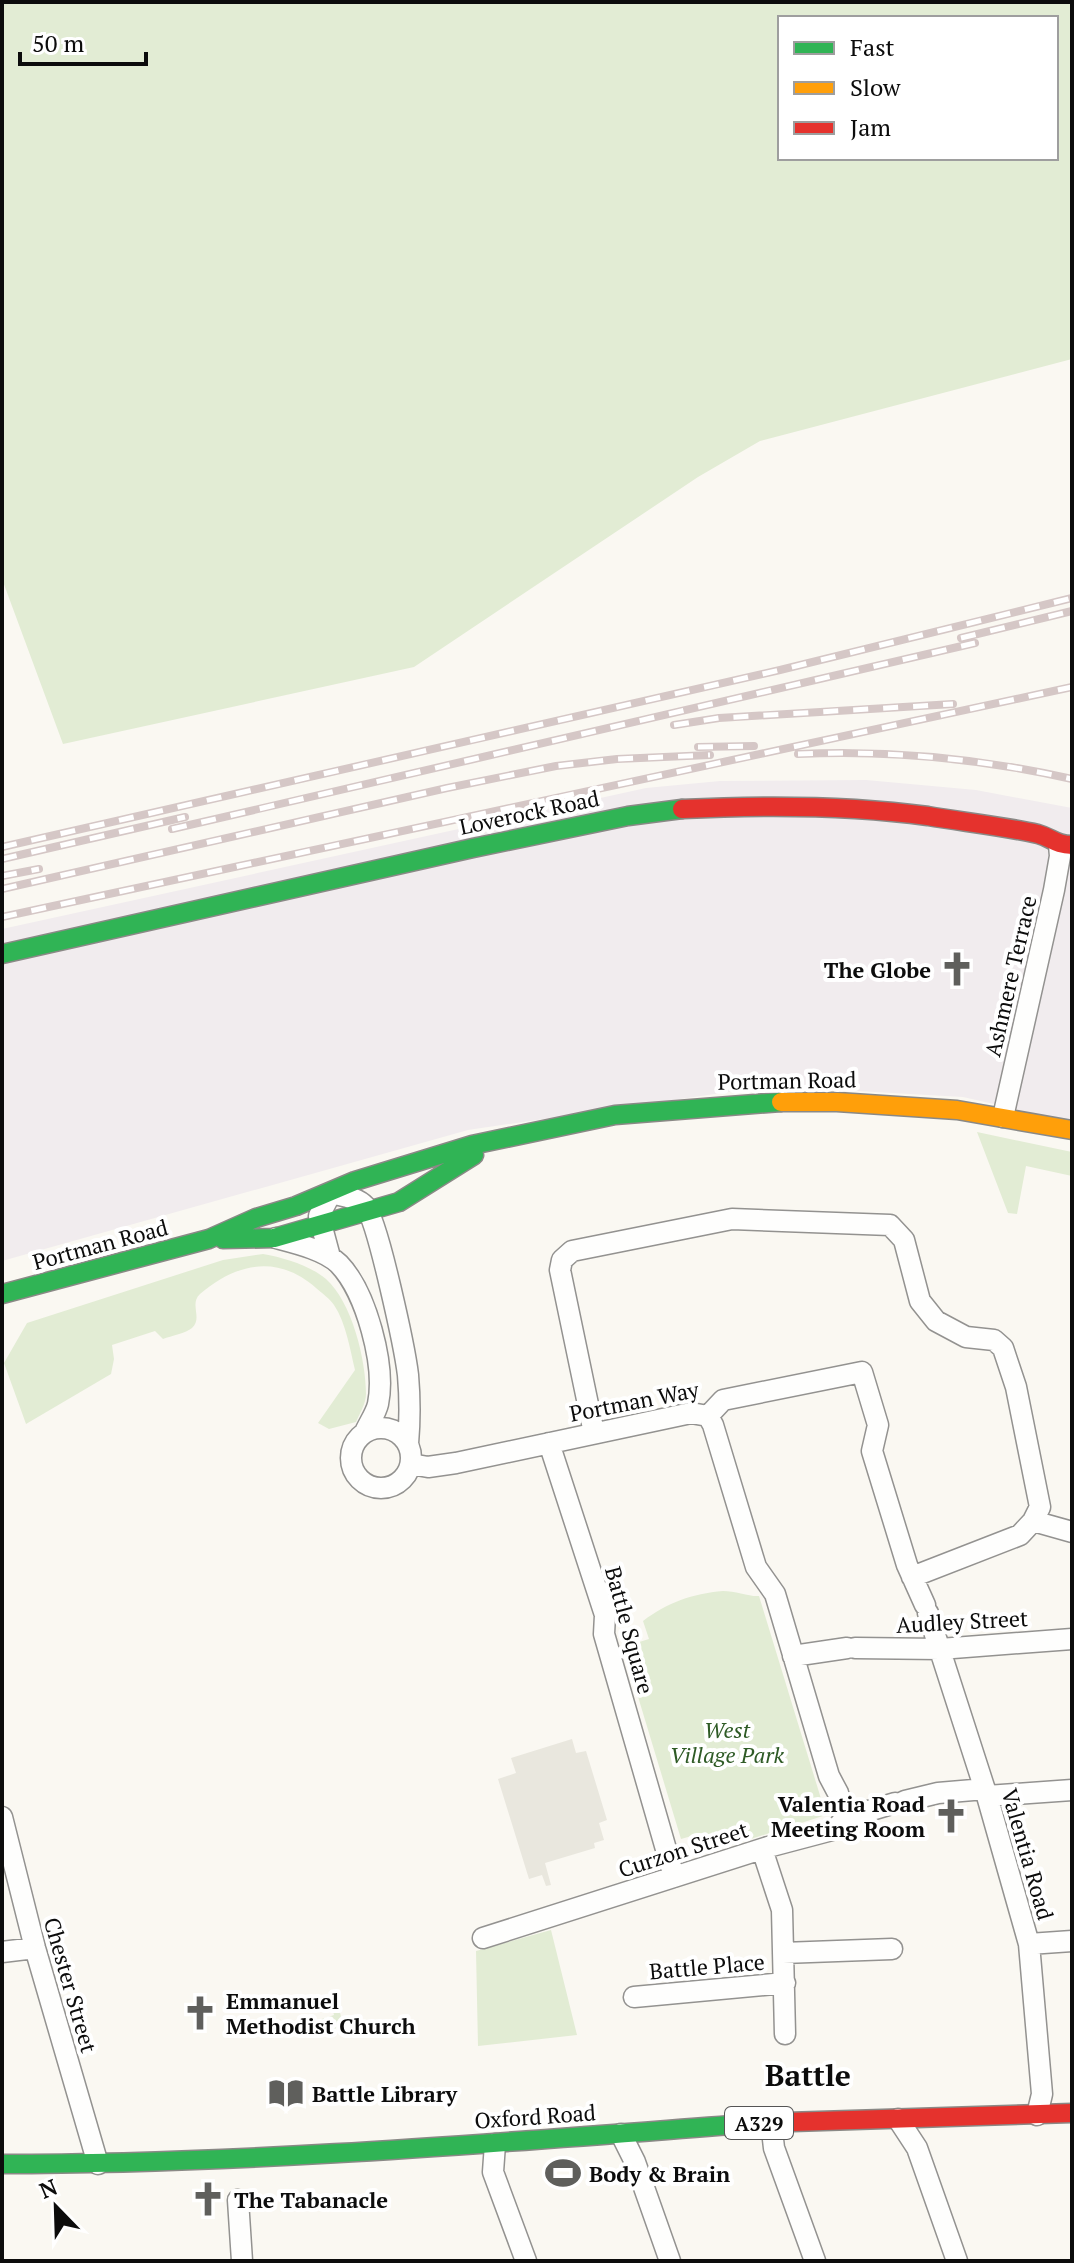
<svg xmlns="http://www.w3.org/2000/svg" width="1074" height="2263" viewBox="0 0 1074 2263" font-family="'PT Serif',serif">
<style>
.industrial{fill:#f1ecee}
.green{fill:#e2ecd4;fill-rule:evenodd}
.plaza{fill:#e9e7de}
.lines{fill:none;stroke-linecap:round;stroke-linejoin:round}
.street-casing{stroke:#939290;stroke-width:23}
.fast-casing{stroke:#8a8986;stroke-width:21}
.slow-casing{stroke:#8a8986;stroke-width:21}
.jam-casing{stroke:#8a8986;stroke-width:21}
.street{stroke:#fefefd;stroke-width:20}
.fast{stroke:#30b455;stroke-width:18}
.slow{stroke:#ff9f0a;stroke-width:18}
.jam{stroke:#e5322d;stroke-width:18}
.rail-casing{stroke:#d5c7c6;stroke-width:8}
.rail{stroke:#fff;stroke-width:5;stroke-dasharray:15;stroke-linecap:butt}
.labels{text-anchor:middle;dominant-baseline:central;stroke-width:8;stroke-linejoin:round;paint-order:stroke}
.shield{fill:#fff;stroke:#555;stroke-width:2}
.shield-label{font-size:20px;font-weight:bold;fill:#0c0c0c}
.street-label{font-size:22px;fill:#0c0c0c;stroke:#fff}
.poi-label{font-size:22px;font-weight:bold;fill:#0c0c0c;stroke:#fff;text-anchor:start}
.park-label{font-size:22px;font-style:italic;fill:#2f5b26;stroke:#fff}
.district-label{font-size:30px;font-weight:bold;fill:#0c0c0c;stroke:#fff}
</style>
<rect width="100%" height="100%" fill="#faf8f2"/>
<path class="industrial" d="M866,780L976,790L1072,808V1122L963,1097L769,1086L468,1130L2,1261V929L646,788L720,781Z"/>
<path class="green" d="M2,2H1072V359L760,441L698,477L414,667L63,744L2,579ZM780,18H1056V158H780Z
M977,1132L1072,1152V1176L1026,1166L1017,1214L1008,1213Z
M263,1254C285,1258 309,1265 326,1279C352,1302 366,1360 366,1394C366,1403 360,1413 356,1422L329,1429L318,1423L355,1370C350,1349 346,1323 334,1305C330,1299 322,1293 316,1288C278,1254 236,1263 200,1294C189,1304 203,1318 192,1328C186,1333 171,1336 163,1339L155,1331L112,1345L114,1359L111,1374L26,1424L4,1363L27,1323L223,1260Z
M723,1591C735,1591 751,1597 759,1596L826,1815L707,1853L702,1833L681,1839L623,1647L649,1639L643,1621C668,1602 692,1594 723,1591Z
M551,1930L577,2035L478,2046L476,1951Z
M331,2003L337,2005C343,2017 343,2026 330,2032L279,2034L277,2023L280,2019L285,2031L334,2015Z"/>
<path class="plaza" d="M572,1739L576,1753L586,1751L607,1820L599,1823L604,1840L594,1843L595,1848L545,1863L551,1885L546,1886L542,1875L529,1879L498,1779L516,1773L511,1758Z"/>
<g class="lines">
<g class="street-casing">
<path id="street" d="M1003,1117L1054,890L1060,856L1059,845
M276,1238C295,1243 325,1250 339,1264C366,1292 386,1365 378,1404C376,1413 369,1423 365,1432
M330,1257L319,1216L331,1193C342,1196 357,1197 365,1206C378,1221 405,1350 408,1375C410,1398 410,1421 408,1444
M708,1416L713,1425L756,1567L775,1594L778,1604L829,1776L838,1793L845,1818
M351 1458a30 30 0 1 1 60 0a30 30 0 1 1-60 0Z
M594,1433L560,1270L562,1260L572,1251L732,1219L890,1225L904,1240L920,1301L936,1321L966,1337L994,1340L1003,1348L1016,1387L1040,1507L1033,1521L1020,1535L912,1577
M549,1443L605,1615L604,1634L674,1877
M411,1464L428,1467L456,1463L691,1413L708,1416L723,1400L862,1372L878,1425L872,1451L907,1565L925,1605
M1033,1521L1072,1532
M928,1613L987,1796L1029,1944L1042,2094L1037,2115
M855,1648L940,1649L1072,1639
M793,1656L847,1648
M987,1796L1072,1790
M905,1801L938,1793L985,1789
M2,1817L35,1948L98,2164
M762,1849L782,1910L785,2034
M483,1938L768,1847L836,1829L845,1818L895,1803
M1029,1944L1072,1941
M2,1952L35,1948
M783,1953L892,1949
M634,1997L785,1983
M898,2119L917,2148L957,2261
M771,2122L774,2148L815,2261
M621,2134L635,2162L670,2261
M495,2144L493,2172L526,2261
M238,2200L242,2261"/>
</g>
<g class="fast-casing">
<path id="fast" d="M2,954L473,848L628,816L682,809
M223,1239L274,1238L399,1202L474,1155
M2,1294L209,1239L256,1218L296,1206L355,1181L472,1145L615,1115L781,1102
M2,2164C254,2164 506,2142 758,2123"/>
</g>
<g class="slow-casing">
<path id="slow" d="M781,1102H837L957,1110L1072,1130"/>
</g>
<g class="jam-casing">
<path id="jam" d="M682,809C763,805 848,805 928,816C964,822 1002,826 1038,834C1052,838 1056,845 1072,845
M758,2123L1072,2113"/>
</g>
<use href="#street" class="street"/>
<use href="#fast" class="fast"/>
<use href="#slow" class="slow"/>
<use href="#jam" class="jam"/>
<g class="rail-casing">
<path id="rail" d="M961,638L1072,611
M674,725L719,718L953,704
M698,747L754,746
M798,754C889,750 983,759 1072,779
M172,829L975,643
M2,847L780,670L1072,598
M2,859L185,817
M2,876L39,869
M2,889L447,788L556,766L617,759L710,755
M2,917L1072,687"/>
</g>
<use href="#rail" class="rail"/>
</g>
<defs>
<g id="church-bare" transform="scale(2.76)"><path d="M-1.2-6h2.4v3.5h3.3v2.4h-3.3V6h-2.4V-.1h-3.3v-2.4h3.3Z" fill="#5f5f5c" stroke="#fff" stroke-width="2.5" paint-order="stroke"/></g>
<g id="library-bare" transform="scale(2.76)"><path d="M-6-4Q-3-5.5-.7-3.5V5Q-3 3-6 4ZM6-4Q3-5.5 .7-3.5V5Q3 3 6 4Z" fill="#5f5f5c" stroke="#fff" stroke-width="2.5" paint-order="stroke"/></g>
<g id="stadium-bare" transform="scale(2.76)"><path d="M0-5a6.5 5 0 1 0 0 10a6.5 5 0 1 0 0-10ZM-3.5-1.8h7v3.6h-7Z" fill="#5f5f5c" stroke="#fff" stroke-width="2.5" paint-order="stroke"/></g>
</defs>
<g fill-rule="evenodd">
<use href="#church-bare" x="957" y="969"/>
<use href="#church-bare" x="951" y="1816"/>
<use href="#church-bare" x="200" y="2013"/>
<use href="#library-bare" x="286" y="2093"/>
<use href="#stadium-bare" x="563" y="2173"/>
<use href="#church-bare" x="208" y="2199"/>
</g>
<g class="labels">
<rect class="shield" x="725" y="2107" width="68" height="32" rx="6"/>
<g class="shield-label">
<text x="759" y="2123">A329</text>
</g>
<g class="street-label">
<text transform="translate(529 812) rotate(-12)">Loverock Road</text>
<text transform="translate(1010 976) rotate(-77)">Ashmere Terrace</text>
<text transform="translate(787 1080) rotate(-1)">Portman Road</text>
<text transform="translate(100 1244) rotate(-15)">Portman Road</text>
<text transform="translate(634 1401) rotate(-11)">Portman Way</text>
<text transform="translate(962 1621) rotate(-3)">Audley Street</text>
<text transform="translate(630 1630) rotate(75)">Battle Square</text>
<text transform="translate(683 1849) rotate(-18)">Curzon Street</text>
<text transform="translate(1028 1854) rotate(74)">Valentia Road</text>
<text transform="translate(707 1966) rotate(-5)">Battle Place</text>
<text transform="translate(71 1985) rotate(74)">Chester Street</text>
<text transform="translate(535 2116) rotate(-4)">Oxford Road</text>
</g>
<g class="poi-label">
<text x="931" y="969" text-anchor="end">The Globe</text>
<text x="925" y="1803" text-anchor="end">Valentia Road<tspan x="925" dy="25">Meeting Room</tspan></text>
<text x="226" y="2000">Emmanuel<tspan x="226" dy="25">Methodist Church</tspan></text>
<text x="312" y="2093">Battle Library</text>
<text x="589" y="2173">Body &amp; Brain</text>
<text x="234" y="2199">The Tabanacle</text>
</g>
<g class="park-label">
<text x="727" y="1729">West<tspan x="727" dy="25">Village Park</tspan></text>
</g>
<g class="district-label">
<text x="808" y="2075">Battle</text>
</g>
</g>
<rect width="1074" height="2263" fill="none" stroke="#0c0c0c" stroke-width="8"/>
<rect x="778" y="16" width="280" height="144" fill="#ffffff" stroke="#9e9e9e" stroke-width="2"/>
<rect x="794" y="42" width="40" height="12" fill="#30b455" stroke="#9e9e9e" stroke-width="2"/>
<text x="850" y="56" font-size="24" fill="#0c0c0c">Fast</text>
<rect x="794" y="82" width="40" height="12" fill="#ff9f0a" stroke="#9e9e9e" stroke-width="2"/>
<text x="850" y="96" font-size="24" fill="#0c0c0c">Slow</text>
<rect x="794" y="122" width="40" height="12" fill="#e5322d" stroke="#9e9e9e" stroke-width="2"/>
<text x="850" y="136" font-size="24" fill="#0c0c0c">Jam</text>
<g transform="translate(56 2207) rotate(337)" stroke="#ffffff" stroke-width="6" paint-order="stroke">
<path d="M0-6L14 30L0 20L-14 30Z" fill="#0c0c0c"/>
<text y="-12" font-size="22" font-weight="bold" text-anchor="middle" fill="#0c0c0c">N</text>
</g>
<path d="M20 52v12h126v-12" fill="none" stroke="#0c0c0c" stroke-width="4"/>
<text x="32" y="52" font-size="24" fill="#0c0c0c" stroke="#ffffff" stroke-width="6" paint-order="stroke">50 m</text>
</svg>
